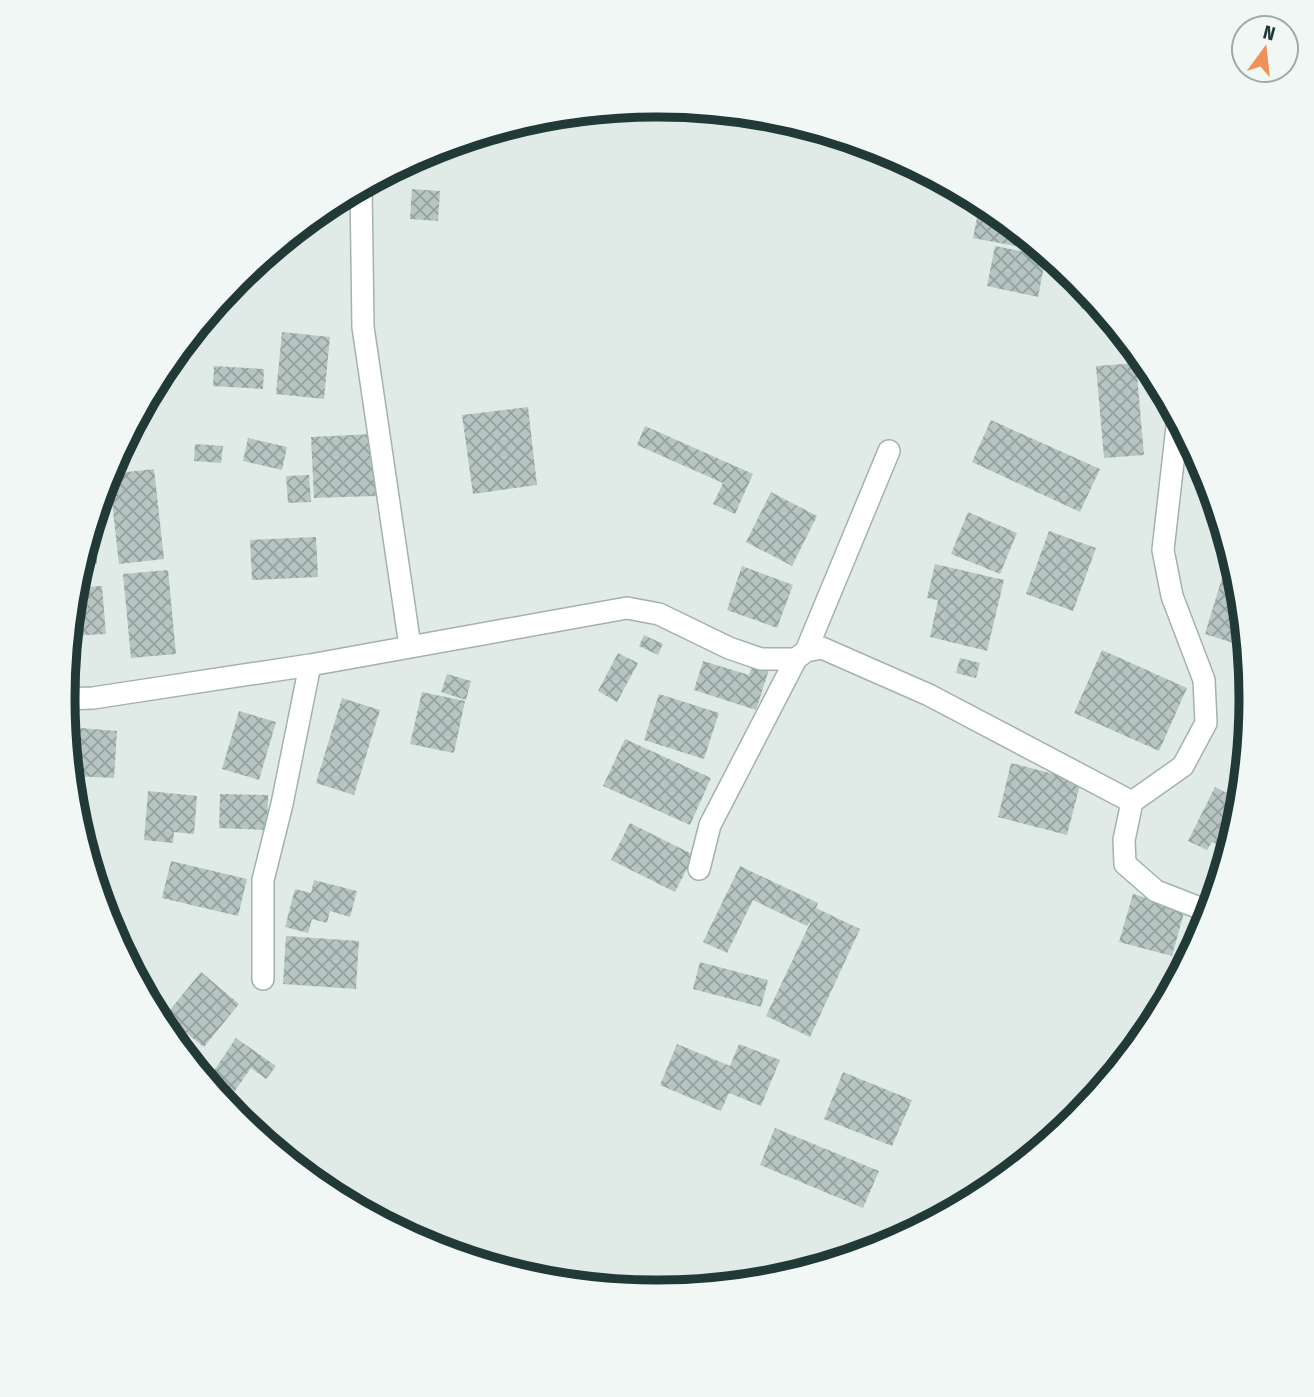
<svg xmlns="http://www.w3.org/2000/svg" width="1314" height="1397" viewBox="0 0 1314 1397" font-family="'Fira Sans Condensed',sans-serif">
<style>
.building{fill:url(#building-cross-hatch)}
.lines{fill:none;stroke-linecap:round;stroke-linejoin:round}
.minor-casing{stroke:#a3b2af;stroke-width:24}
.minor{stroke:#fff;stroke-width:21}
.rim{fill:none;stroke:#213a37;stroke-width:9}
</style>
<defs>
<pattern id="building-cross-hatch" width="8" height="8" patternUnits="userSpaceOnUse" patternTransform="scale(1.75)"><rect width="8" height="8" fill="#b6c5c1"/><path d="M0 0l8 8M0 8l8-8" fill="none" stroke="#94a19e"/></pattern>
</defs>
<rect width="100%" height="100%" fill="#e0ebe7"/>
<path class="building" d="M412,189L440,191L438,221L410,219Z
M340,198L334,218L317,213L327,204Z
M978,213L1003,218L1037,246L1036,250L973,238Z
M995,246L1046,256L1038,297L987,286Z
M1080,282L1101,308L1081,309Z
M282,332L330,337L324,399L276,394Z
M1136,363L1144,455L1104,458L1096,366Z
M214,366L264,369L263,389L213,386Z
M528,407L537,485L473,494L462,415Z
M991,420L1100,469L1080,512L972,462Z
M645,426L753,474L735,514L713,504L723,483L637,445Z
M373,434L376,496L314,498L311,437Z
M248,438L287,447L282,470L243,461Z
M195,444L223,446L221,463L194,461Z
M154,469L164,559L119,564L109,474Z
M309,475L311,502L288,503L286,476Z
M771,492L817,516L792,566L746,542Z
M96,510L97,564H80Z
M968,512L1017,533L1000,574L951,554Z
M1049,531L1096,548L1073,611L1026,594Z
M316,537L318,577L252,580L250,540Z
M1229,555L1240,583L1246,647L1205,634Z
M935,564L1004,580L987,651L930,637L938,600L927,598Z
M742,566L793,585L777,628L727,610Z
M168,570L176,654L131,658L123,574Z
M102,586L106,634L69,636L74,588Z
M644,635L663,644L658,655L639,646Z
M1102,650L1187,688L1159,751L1074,713Z
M618,653L638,663L617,702L598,691Z
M755,658L771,663L756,710L694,690L703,661L749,675Z
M960,658L980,663L976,678L956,673Z
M447,674L471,681L466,700L441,692Z
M422,692L465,701L454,753L410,744Z
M659,694L719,713L704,759L644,740Z
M342,698L380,710L354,795L316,783Z
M239,711L276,722L259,780L222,769Z
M69,727L117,731L114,778L71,776Z
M625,739L711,778L690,825L603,786Z
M1011,763L1081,781L1067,835L998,817Z
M1215,787L1241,800L1229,850L1212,842L1207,850L1188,841Z
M148,791L197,796L194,834L174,832L173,843L144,840Z
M220,794L268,795L267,830L219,828Z
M630,823L694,855L675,892L611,860Z
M171,861L247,879L238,916L162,898Z
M740,866L818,903L816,908L860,929L810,1037L766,1016L813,917L807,926L753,900L727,953L703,942Z
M314,880L357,891L350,917L330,911L327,923L312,919L308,933L285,927L295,889L311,893Z
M1133,894L1185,909L1172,956L1119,942Z
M1192,918L1207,923L1184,967L1178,965Z
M286,936L359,941L356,989L283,984Z
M700,962L768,980L761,1007L693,989Z
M201,972L239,1004L204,1047L165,1016Z
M236,1038L276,1066L266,1079L251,1068L232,1095L248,1106L238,1120L207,1081Z
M677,1044L730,1066L739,1044L780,1060L761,1106L729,1093L721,1111L660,1085Z
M843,1072L912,1100L892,1146L824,1119Z
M775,1128L879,1171L863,1208L760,1165Z"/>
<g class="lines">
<g class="minor-casing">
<path id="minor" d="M361,186L363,327L410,646
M1178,418L1163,550L1172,596L1204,680L1206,723L1183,766L1132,802L1124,840L1125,864L1156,891L1210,912
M806,651L889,451
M63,699L93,698L310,665L627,608L659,614L729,648L761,659H796
M699,869L710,825L796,659L806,651L822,648L929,695L1132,802
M263,979V880L282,804L310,665"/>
</g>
<use href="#minor" class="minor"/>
</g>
<path d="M0 0H1314V1397H0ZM656 117H658A581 581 0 0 1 1239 698V699A581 581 0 0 1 658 1280H656A581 581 0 0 1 75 699V698A581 581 0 0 1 656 117Z" fill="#f0f7f5" fill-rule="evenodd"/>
<path class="rim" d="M656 117H658A581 581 0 0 1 1239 698V699A581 581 0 0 1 658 1280H656A581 581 0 0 1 75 699V698A581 581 0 0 1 656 117Z"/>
<g transform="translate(1265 49) rotate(15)"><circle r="33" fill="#f0f7f5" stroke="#9daba9" stroke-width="2"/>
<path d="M0-5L12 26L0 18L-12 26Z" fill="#ee925a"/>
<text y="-10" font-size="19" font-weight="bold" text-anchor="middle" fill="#213a37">N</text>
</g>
</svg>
